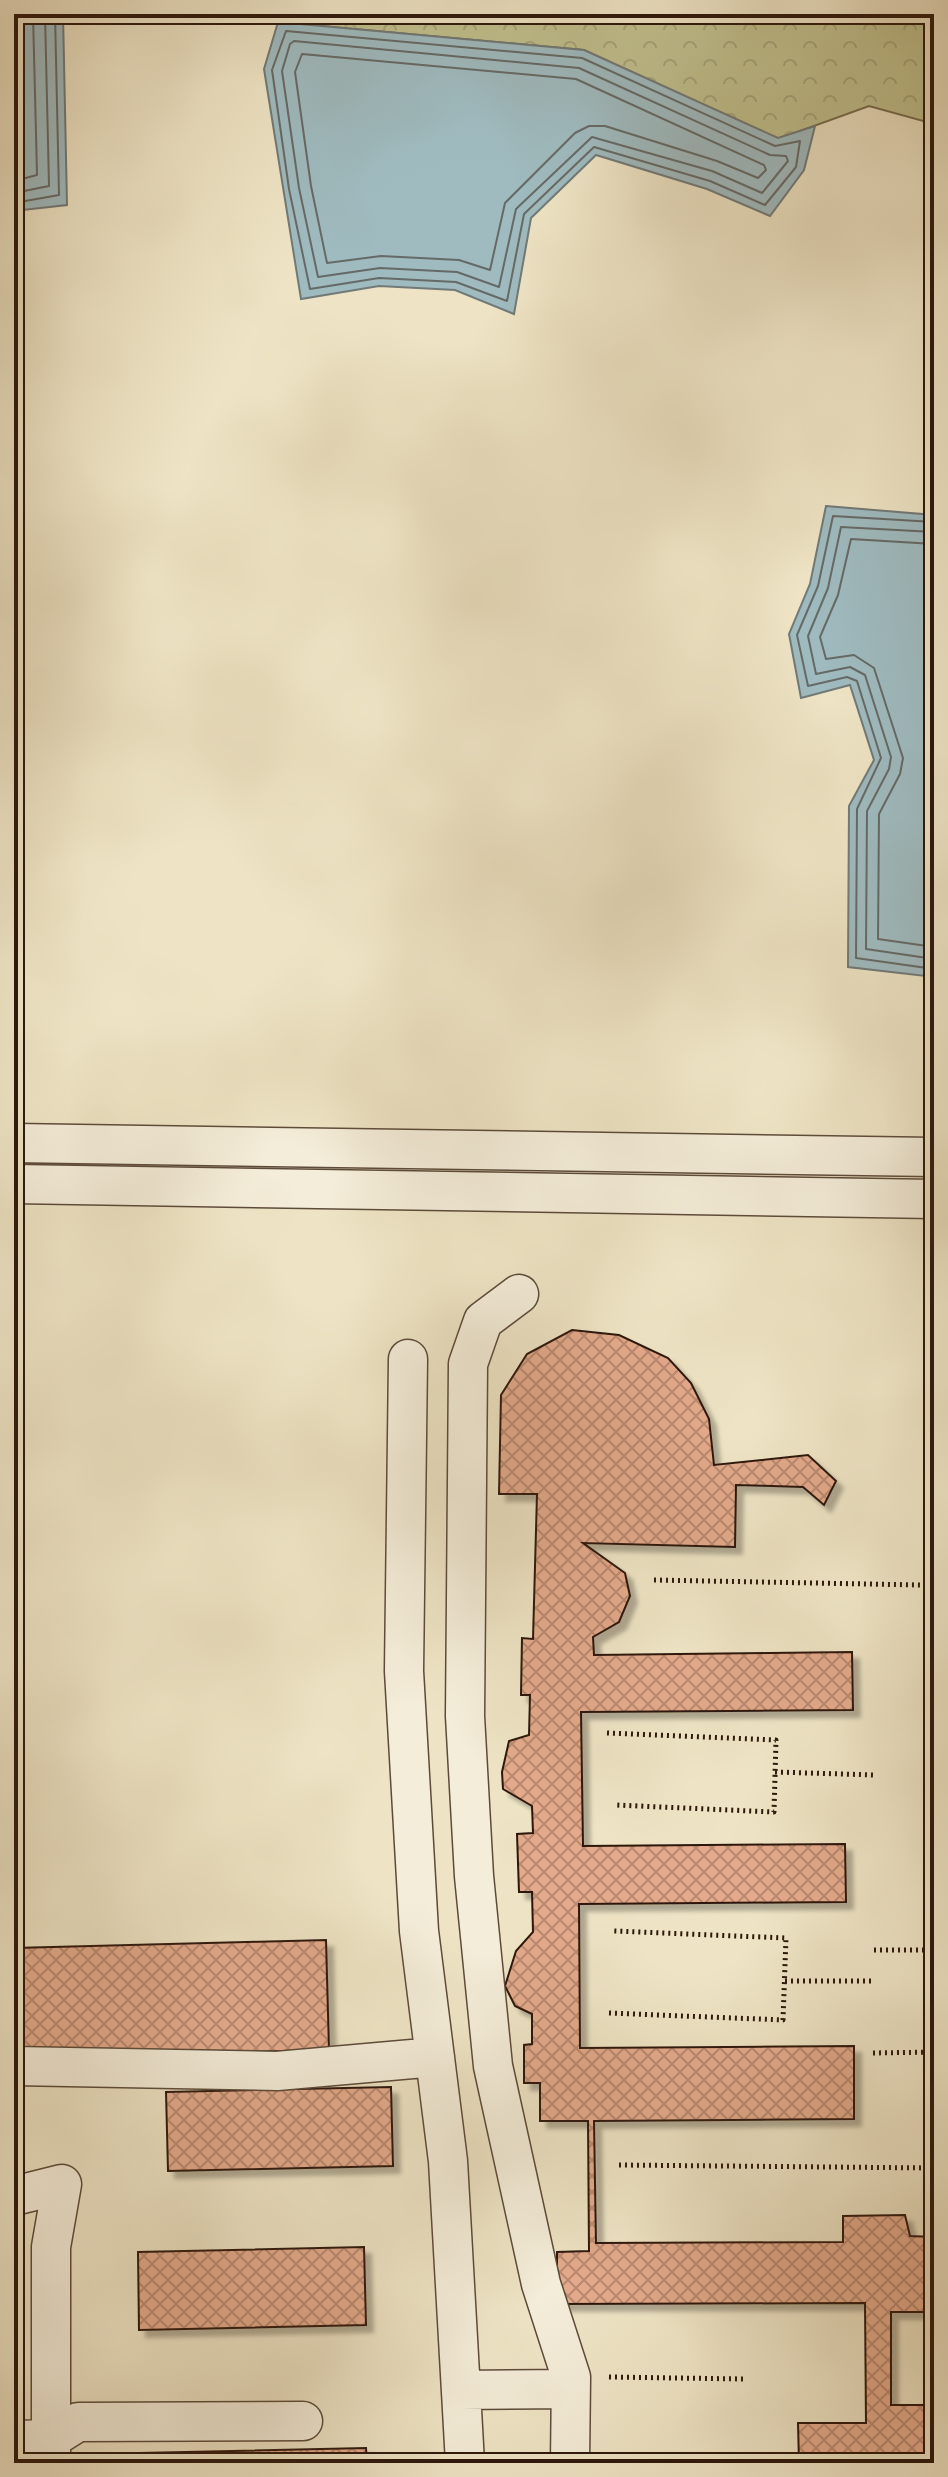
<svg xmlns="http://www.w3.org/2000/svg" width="948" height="2477" viewBox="0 0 948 2477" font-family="'Libre Bodoni',serif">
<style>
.forest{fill:url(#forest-crowns);stroke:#776c4e;stroke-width:2}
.water{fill:#9fbbc0;stroke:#717a78;stroke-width:2}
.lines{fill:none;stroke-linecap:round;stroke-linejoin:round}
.shore{stroke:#666a66;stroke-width:2}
.building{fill:url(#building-cross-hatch);stroke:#2d180c;stroke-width:2;filter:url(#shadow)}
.minor-casing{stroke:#5d4b3a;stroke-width:41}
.path{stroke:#2d180c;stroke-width:5;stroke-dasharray:2 4;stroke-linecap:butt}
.minor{stroke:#f4edd9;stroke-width:38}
</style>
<defs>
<pattern id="forest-crowns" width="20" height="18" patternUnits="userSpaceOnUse" patternTransform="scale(2)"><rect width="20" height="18" fill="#c1c18f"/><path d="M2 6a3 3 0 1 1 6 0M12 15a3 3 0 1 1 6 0" fill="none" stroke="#a6a57a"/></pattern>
<pattern id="building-cross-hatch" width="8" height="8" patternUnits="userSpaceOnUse" patternTransform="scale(2)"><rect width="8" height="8" fill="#e4aa8b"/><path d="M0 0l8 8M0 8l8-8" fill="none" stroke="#b98970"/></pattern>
<filter id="shadow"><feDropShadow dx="7" dy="7" stdDeviation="2" flood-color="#0004"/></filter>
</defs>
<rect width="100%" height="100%" fill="#eee4c5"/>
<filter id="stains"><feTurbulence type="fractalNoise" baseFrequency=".0025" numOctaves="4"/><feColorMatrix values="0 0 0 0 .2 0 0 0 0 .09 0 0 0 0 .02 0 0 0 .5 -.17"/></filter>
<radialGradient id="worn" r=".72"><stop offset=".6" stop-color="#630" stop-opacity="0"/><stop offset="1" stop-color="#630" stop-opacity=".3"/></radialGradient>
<path class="forest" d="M265,14H934V124L869,106L778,139L584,50L278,22Z"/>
<path class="water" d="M14,14H63L67,205L14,211Z
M278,22L584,50L778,138L815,126L804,170L770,216L707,189L596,155L531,218L514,314L455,290L379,286L301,299L264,69Z
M826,506L934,515V977L848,967L849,806L874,760L850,685L801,698L789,634L810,584Z"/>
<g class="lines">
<path class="shore" d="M286,31L582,58L775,146L800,141L796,167L765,205L710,181L594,147L524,214L507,301L456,282L379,278L310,289L289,189L272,70Z
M294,41L579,68L770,155L786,156L788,161L762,193L712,171L592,137L516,209L499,287L457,272L380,268L318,277L299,188L282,71L290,44Z
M302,54L576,79L764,165L766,170L758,178L717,161L605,126H589L575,133L505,203L490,270L459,260L381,256L327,263L311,186L295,72Z
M14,181L37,175L33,14
M14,193L49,186L45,14
M14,203L59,195L55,14
M934,522L833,516L818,586L797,635L808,686L847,677L857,681L881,758L857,809L856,958L934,969
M934,532L841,527L828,588L808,636L816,674L850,667L865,675L891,757L889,769L867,811L866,949L934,959
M934,544L851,539L838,595L820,637L826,659L854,655L874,668L903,758L900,774L879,814L878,939L934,947"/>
</g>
<path class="building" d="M572,1330L619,1335L668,1358L691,1383L709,1419L714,1465L808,1455L836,1481L824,1505L803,1487L736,1485L735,1547L583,1543L625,1573L630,1596L619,1622L593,1637L594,1655L852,1652L853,1710L581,1712L583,1846L845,1844L846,1902L579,1904L580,2048L854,2046V2119L594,2121L596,2243L843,2242V2216L905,2215L910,2236L934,2237V2271H930V2312H891V2405H934V2463H799L798,2423H866L865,2303L557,2304V2252L589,2251L588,2121H540V2083H524V2045L532,2044V2014L515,2006L505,1986L516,1951L533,1932L532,1892H519L517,1834L533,1833L532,1806L503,1789L502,1772L509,1741L529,1735L530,1695H521L522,1638L533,1639L537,1494H499L501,1395L527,1354Z
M326,1940L329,2050L14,2057V1948Z
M391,2087L393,2166L168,2171L166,2092Z
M364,2247L366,2325L139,2330L138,2252Z
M366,2448L367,2463H140V2453Z"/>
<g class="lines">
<g class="minor-casing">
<path id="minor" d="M14,1143L934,1157
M14,1184L934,1199
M519,1294L483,1321L468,1364L465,1716L474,1876L493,2066L541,2284L571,2377L570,2463
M408,1359L404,1671L419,1931L448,2161L465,2463
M14,2066L277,2071L435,2057
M14,2196L62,2184L51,2247V2463
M461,2390L570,2389
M14,2440L51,2439L78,2422L303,2421"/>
</g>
<path class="path" d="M654,1580L920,1585
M607,1733L776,1740L774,1812L616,1805
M775,1772L875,1775
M874,1950H934
M785,1981H873
M609,2013L783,2020L786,1938L614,1931
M873,2053L934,2052
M619,2165L934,2168
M609,2377L744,2379"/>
<use href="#minor" class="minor"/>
</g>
<rect width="948" height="2477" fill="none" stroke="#eee4c5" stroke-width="48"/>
<rect x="16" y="16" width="916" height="2445" fill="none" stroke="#2d180c" stroke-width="4"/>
<rect x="24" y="24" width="900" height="2429" fill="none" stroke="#2d180c" stroke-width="2"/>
<rect width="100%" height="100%" filter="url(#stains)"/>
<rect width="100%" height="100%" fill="url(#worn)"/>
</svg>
